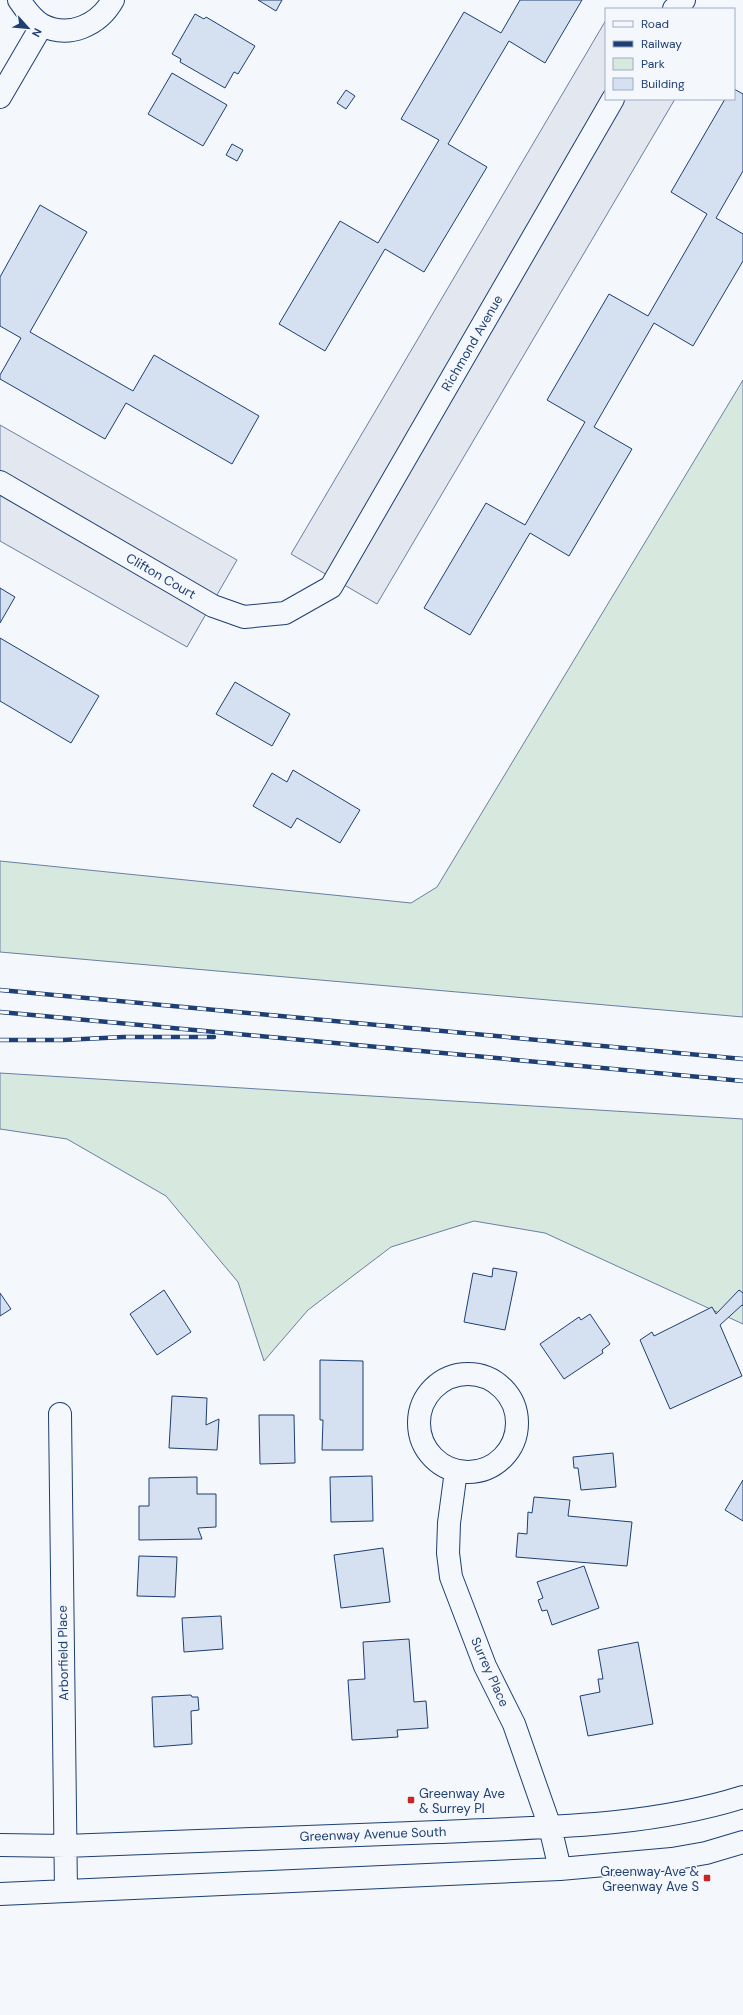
<svg xmlns="http://www.w3.org/2000/svg" width="743" height="2015" viewBox="0 0 743 2015" font-family="'DM Sans',sans-serif">
<style>
.green{fill:#d7e8df;stroke:#687fa3}
.parking{fill:#e3e8f0;stroke:#687fa3}
.building{fill:#d5e0f0;stroke:#1d3f73}
.lines{fill:none;stroke-linecap:round;stroke-linejoin:round}
.minor-casing{stroke:#1d3f73;stroke-width:24}
.minor{stroke:#f4f7fb;stroke-width:22}
.rail-casing{stroke:#1d3f73;stroke-width:4.5}
.rail{stroke:#f4f7fb;stroke-width:3;stroke-dasharray:9;stroke-linecap:butt}
.poi-dot{fill:#c62828;stroke:#f4f7fb;stroke-width:1.5}
.labels{text-anchor:middle;dominant-baseline:central;stroke-width:3;stroke-linejoin:round;paint-order:stroke}
.street-label{font-size:13px;fill:#1d3f73;stroke:#f4f7fb}
.poi-label{font-size:13px;fill:#1d3f73;stroke:#f4f7fb;text-anchor:start}
</style>
<rect width="100%" height="100%" fill="#f4f7fb"/>
<path class="green" d="M743,380V1017L0,952V861L411,903L437,887Z
M0,1073L743,1119V1324L545,1233L474,1221L391,1247L308,1310L264,1361L238,1282L166,1196L67,1139L0,1129Z"/>
<path class="parking" d="M606,20V99H675L377,604L291,554Z
M0,425L237,560L187,647L0,541Z"/>
<path class="building" d="M258,0H282L276,11Z
M520,0H582L545,63L509,41L448,144L487,167L424,272L385,249L325,351L279,324L340,221L378,243L439,140L401,119L464,12L501,33Z
M195,14L204,19L206,17L255,46L238,74L234,72L225,88L180,62L181,59L172,54Z
M172,73L227,105L203,146L148,114Z
M734,89L743,94V171L716,218L743,234V261L693,346L654,323L594,427L632,449L569,556L530,533L470,635L424,608L486,503L525,525L585,422L547,400L609,294L648,316L707,214L671,192L725,99H734Z
M346,90L355,96L346,109L337,103Z
M232,144L243,150L237,161L226,155Z
M40,205L87,232L30,332L133,391L154,355L259,416L232,464L126,403L105,439L0,379V375L21,338L0,326V277Z
M0,588L15,597L0,623Z
M0,638L99,696L71,743L0,701Z
M235,682L290,714L272,746L216,714Z
M293,770L360,810L340,843L297,818L291,828L253,806L272,773L287,782Z
M493,1268L517,1272L505,1330L464,1322L473,1273L492,1277Z
M164,1290L191,1332L157,1355L130,1314Z
M739,1290L743,1293V1306L742,1305L720,1325L742,1376L670,1409L640,1340L652,1332L654,1336L712,1307L716,1314Z
M0,1293L11,1309L0,1316Z
M590,1314L610,1344L602,1350L603,1353L564,1379L540,1344L579,1317L581,1320Z
M320,1360L363,1361V1450H322L323,1420H320Z
M172,1396L207,1398L206,1425L219,1419L217,1450L169,1448Z
M259,1415H294L295,1463L260,1464Z
M613,1453L616,1487L581,1490L578,1468H574L573,1457Z
M372,1476L373,1521L331,1522L330,1477Z
M197,1477V1494H216V1527L198,1528L202,1539L139,1540V1506H149V1478Z
M743,1480V1521L725,1510Z
M534,1497L570,1500L568,1516L632,1522L627,1566L516,1557L518,1533L527,1534L528,1512L532,1513Z
M383,1548L390,1602L341,1608L334,1555Z
M139,1556L177,1557L175,1597L137,1596Z
M584,1566L599,1608L552,1625L547,1610L542,1611L538,1600L543,1598L537,1582Z
M221,1616L223,1649L184,1652L182,1618Z
M409,1639L414,1702L426,1701L428,1728L397,1730L398,1737L352,1740L348,1680L365,1679L363,1642Z
M638,1642L653,1724L588,1736L580,1696L600,1692L598,1679H603L598,1650Z
M191,1695L192,1697H198L199,1710L191,1711L192,1744L154,1747L152,1697Z"/>
<g class="lines">
<g class="minor-casing">
<path id="minor" d="M19,0C25,9 32,19 42,25C69,39 99,25 113,0
M674,9L684,0
M0,97L42,25
M0,482L213,606L244,617L285,613L331,587L613,99
M419 1423a49 49 0 1 1 98 0a49 49 0 1 1-98 0Z
M60,1414L66,1891
M456,1471L449,1523L448,1553L451,1577L485,1666L514,1724L550,1827L560,1869
M0,1845L65,1846C189,1841 314,1837 438,1832C539,1827 645,1828 743,1797
M0,1894L560,1869L672,1859L706,1853L743,1842"/>
</g>
<use href="#minor" class="minor"/>
<g class="rail-casing">
<path id="rail" d="M0,990L743,1059
M0,1012L743,1081
M0,1040H63L124,1037H214"/>
</g>
<use href="#rail" class="rail"/>
</g>
<g class="poi-dot">
<rect x="407" y="1796" width="8" height="8" rx="2"/>
<rect x="703" y="1874" width="8" height="8" rx="2"/>
</g>
<g class="labels">
<g class="street-label">
<text transform="translate(472 343) rotate(-60)">Richmond Avenue</text>
<text transform="translate(161 576) rotate(30)">Clifton Court</text>
<text transform="translate(63 1653) rotate(-91)">Arborfield Place</text>
<text transform="translate(490 1672) rotate(66)">Surrey Place</text>
<text transform="translate(373 1834) rotate(-2)">Greenway Avenue South</text>
</g>
<g class="poi-label">
<text x="419" y="1793">Greenway Ave<tspan x="419" dy="15">&amp; Surrey Pl</tspan></text>
<text x="699" y="1871" text-anchor="end">Greenway Ave &amp;<tspan x="699" dy="15">Greenway Ave S</tspan></text>
</g>
</g>
<rect x="605" y="8" width="130" height="92" fill="#f4f7fb" stroke="#9eadc5"/>
<rect x="613" y="21" width="20" height="6" fill="#f4f7fb" stroke="#9eadc5"/>
<text x="641" y="28" font-size="12" fill="#1d3f73">Road</text>
<rect x="613" y="41" width="20" height="6" fill="#1d3f73" stroke="#9eadc5"/>
<text x="641" y="48" font-size="12" fill="#1d3f73">Railway</text>
<rect x="613" y="58" width="20" height="12" fill="#d7e8df" stroke="#9eadc5"/>
<text x="641" y="68" font-size="12" fill="#1d3f73">Park</text>
<rect x="613" y="78" width="20" height="12" fill="#d5e0f0" stroke="#9eadc5"/>
<text x="641" y="88" font-size="12" fill="#1d3f73">Building</text>
<g transform="translate(28 28) rotate(117)" stroke="#f4f7fb" stroke-width="3" paint-order="stroke">
<path d="M0-3L7 15L0 10L-7 15Z" fill="#1d3f73"/>
<text y="-6" font-size="11" font-weight="bold" text-anchor="middle" fill="#1d3f73">N</text>
</g>
</svg>
